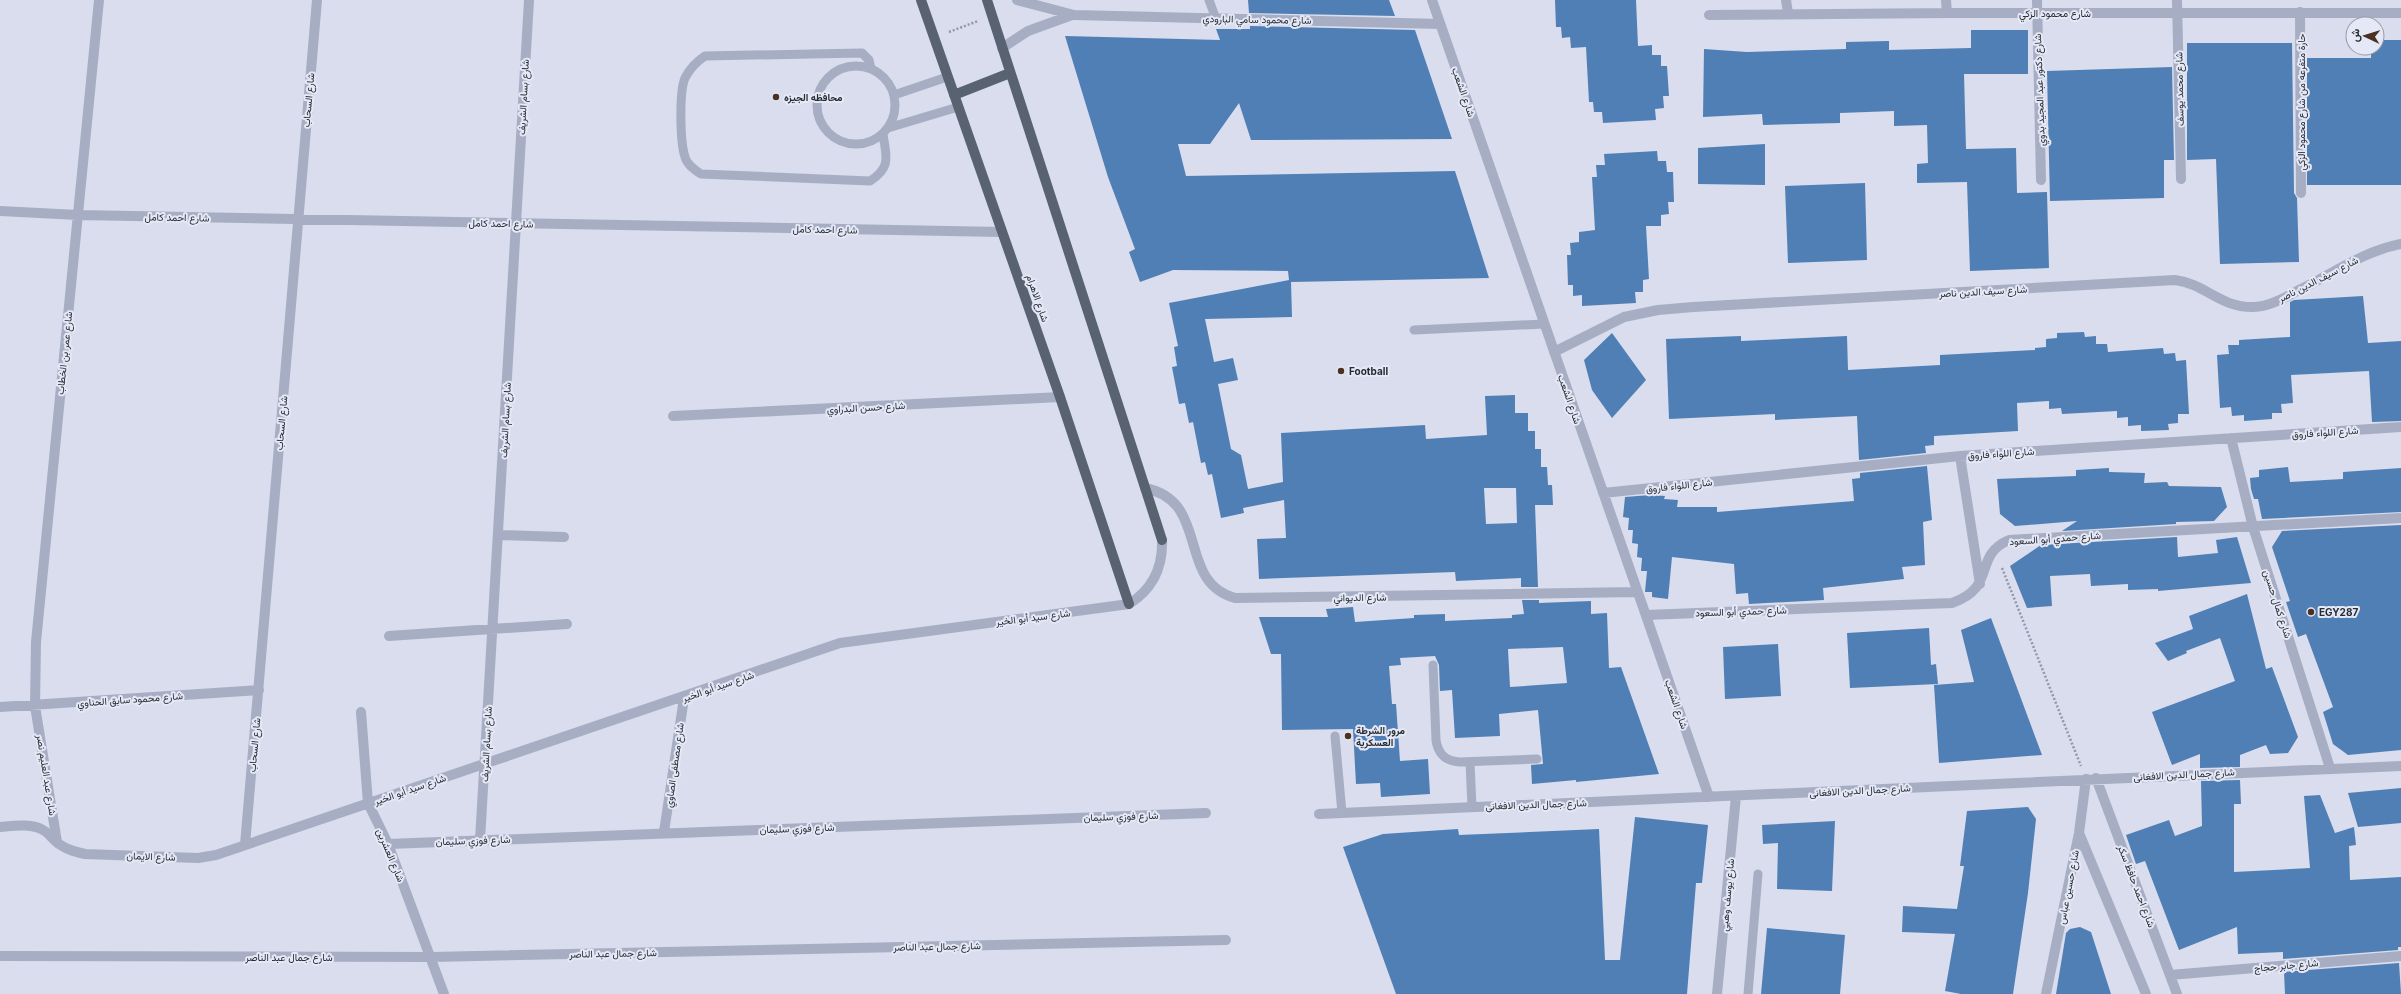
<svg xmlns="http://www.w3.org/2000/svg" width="2401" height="994" viewBox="0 0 2401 994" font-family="Inter,Vazirmatn,sans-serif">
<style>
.building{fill:#4f7fb5;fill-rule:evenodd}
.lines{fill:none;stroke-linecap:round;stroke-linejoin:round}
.path{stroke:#9098ac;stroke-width:2.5;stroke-dasharray:2 2;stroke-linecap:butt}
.service{stroke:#a7aec3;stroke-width:9}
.minor{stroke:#a7aec3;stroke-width:10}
.primary{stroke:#596271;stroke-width:10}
.poi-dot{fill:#4c3122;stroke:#e5e8f6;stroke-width:1.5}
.labels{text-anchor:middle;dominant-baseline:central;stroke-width:4;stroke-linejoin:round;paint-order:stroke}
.street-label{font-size:10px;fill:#262b31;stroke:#e5e8f6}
.poi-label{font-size:10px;font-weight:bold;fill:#262b31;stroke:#e5e8f6;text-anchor:start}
</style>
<rect width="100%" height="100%" fill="#d9dded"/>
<path class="building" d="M1248,0H1389L1395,16L1249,13Z
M1555,0H1636L1638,46L1652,45V55H1661V66H1667L1669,96H1663L1664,108L1655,109L1656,120L1603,123L1602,112H1594L1593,102H1589L1586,47L1571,48L1570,37L1562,38L1561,27H1556Z
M1250,26L1415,30L1452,139L1251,140L1239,103L1210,144H1178L1186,176L1455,171L1489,278L1291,282L1292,317L1205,319L1214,362L1233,358L1238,380L1218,384L1231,449L1241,455L1248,489L1283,482L1281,433L1425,425L1426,439L1487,435L1485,396L1515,395V413H1528V431H1535V449H1541V467H1547L1548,485H1552L1553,505H1535L1538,587H1521V578L1456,581L1455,572L1259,579L1257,539L1286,538L1284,500L1243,508L1244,513L1221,518L1212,474L1208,475L1205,462L1201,463L1193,422L1189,423L1185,403L1179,404L1172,367L1177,366L1174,347L1178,346L1169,303L1289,280L1288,271L1173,270L1140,282L1129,252L1135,249L1108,177L1065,36L1220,40L1216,29H1250ZM1484,488H1516L1517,523L1486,524Z
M1971,30H2028V74H1964L1966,149L2016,148L2017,193L2047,192L2049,268L1970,271L1967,182L1917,183V164L1928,163L1927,125L1894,126V111L1840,113V123L1763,125L1762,114L1703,117L1704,49L1747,52L1846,49V42L1889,41V50L1971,48Z
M2377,40H2401V185H2307V58H2371V48H2377Z
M2187,43H2292L2294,193L2297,198L2299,262L2220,264L2216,159L2187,160Z
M2172,67L2174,160H2164V198L2050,201L2047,71Z
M1765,144V185L1698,184V148Z
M1657,151L1658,161H1666L1667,172H1673L1674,202H1668L1669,214L1661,215V226H1646L1649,279L1643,280V292H1635L1636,303L1582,306V295L1573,296V285H1568L1567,255H1571L1570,243L1579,242V232L1595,230L1592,177H1597L1596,165H1605L1604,154Z
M1865,183L1867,260L1788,263L1785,186Z
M2363,296L2368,343L2401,341V421L2372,422L2369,371L2291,375L2293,403L2281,404L2282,413H2272V419L2244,421V415L2232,416L2231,407L2220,408L2217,355L2229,354L2228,345H2239V340L2290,337V302L2294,300Z
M2084,332L2085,337L2096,336V344H2107L2108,352L2163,348L2164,354L2175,353L2176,361L2186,360L2189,414H2178V423L2168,424L2169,430L2141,431V425L2128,426V417L2117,418V411L2062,414L2061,408L2049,409V401L2017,403L2018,431L1934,436V445L1925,446L1926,453L1859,460L1857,416L1775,420V414L1669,419L1666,339L1741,336V341L1847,336L1848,370L1940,365V355L2035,350V348L2046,347V339L2057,338V333Z
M1612,333L1646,380L1612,418L1592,390L1584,360Z
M1927,466L1932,520L1923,522L1925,565L1902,567L1904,579L1823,588L1824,600L1749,604L1748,593L1736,594L1734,564L1672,557L1668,599L1652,597V592H1645L1647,571H1641L1642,558L1637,557L1638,544L1632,543L1633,530H1628L1629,518L1623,517L1625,497L1651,495L1665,496L1664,499L1678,500L1677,507H1717V512L1854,501L1852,479L1860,478V473Z
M2288,467L2290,482L2343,479V472L2401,468V512L2262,519L2258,499H2254L2251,489L2250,478L2259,477V470Z
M2109,468V472L2145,473L2144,483L2167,482L2169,486L2221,487L2227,507L2214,521L2176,522V524L2062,531L2077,521L2015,526L2000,514L1997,479L2076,476V470Z
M2401,525V750L2348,755L2333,744L2323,712L2333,707L2306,634L2298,637L2286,602L2290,601L2272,547L2282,531Z
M2177,537L2178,557L2218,553L2216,540L2237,537L2251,583L2158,591V589L2128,590V584L2091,586L2090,574L2050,576L2052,606L2027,608L2010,566L2041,545Z
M2247,594L2266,669L2272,667L2298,737L2288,753L2270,754L2266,745L2240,755V767L2200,768V754L2172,765L2152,712L2235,681L2220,638L2186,651L2187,653L2168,661L2155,643L2193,629L2189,616Z
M1522,600H1539V603L1591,601V614L1607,613L1609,668L1621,667L1659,774L1576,782V780L1532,784L1531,765L1543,764L1538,710L1499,714L1500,736L1455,738L1452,690L1440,691L1439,665L1435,656L1400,658L1401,665L1389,666L1392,704H1396L1400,761L1428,759L1430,794L1381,797L1380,783L1356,784L1353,729L1282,730L1281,654H1271L1259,617H1328L1326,609L1353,607L1355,622L1414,618V615L1445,614V621L1512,618V615L1524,614ZM1563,647L1567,683L1510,687L1508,649Z
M1991,618L2042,755L1939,763L1934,685L1974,682L1961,630Z
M1929,628L1931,665L1936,664L1938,684L1850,688L1847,633Z
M1778,644L1781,696L1725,699L1723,647Z
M2240,780L2241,804H2234V872L2310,868L2304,796L2320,795L2335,833L2354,827L2356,845L2349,846L2350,880L2401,877V947H2398V950L2283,959V952L2238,954L2237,927L2179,950L2145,861L2136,864L2126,835L2169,820L2175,836L2202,826L2201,781Z
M2401,788V823L2358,827L2348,793Z
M2028,807L2036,819L2028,893L2013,994H1961L1945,991L1955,934L1902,932L1903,906L1957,909L1964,866H1960L1967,811Z
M1635,817L1708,825L1702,883H1696L1687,994H1396L1343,847L1383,834L1458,829L1459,835L1599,829L1605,960H1620Z
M1835,821L1832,891L1777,889L1778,843L1763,844L1762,825Z
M2080,927L2091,932L2111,994H2056L2066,933L2070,929Z
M1767,928L1845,935L1840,994H1761Z
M2399,963L2401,994H2285L2284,972Z"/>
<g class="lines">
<path class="path" d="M949,32L978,21
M2002,568L2081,766"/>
<path class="service" d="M1209,0L1216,19
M817 105a39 39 0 1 1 78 0a39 39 0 1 1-78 0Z
M871,69L869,60L862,53L705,56C696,62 690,68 685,78C679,92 680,142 685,157C687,165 695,170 701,174L870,181C892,167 886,156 883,134
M894,95L947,77
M888,128L958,107
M1414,330L1544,324
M1433,665L1436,740C1438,754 1445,761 1460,762L1537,759
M1335,736L1342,813
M1470,762L1472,807
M1748,994L1758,874"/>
<path class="minor" d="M1017,0L1074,15L1440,24
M1432,0L1709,797
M1786,0L1788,13
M1946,0L1947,13
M2037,0L2041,180
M2177,0L2181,179
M2300,12L2301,193
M1709,15L1947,13H2401
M1002,48L1028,31L1072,15
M0,211L78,215L1002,232
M1554,352L1624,317L1658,310L1693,307L2175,280C2206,284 2220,308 2254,307C2269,307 2286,297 2299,290C2332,274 2364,251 2401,244
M673,416L1060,397
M2231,438L2253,527L2330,768
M1960,456L1980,584
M1145,488C1211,501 1176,582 1235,598L1637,592
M1603,493L1960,456L2401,427
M498,535L564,537
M1646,615L1952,603C1998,587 1972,556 2009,540L2401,518
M389,636L567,624
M0,707L259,690
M361,712L368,803L388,844L444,994
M2096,778L2177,994
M1319,814L2401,766
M0,827C13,826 31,823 43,830C50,834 53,840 59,844C67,850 76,852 85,854L198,858L216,855L840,643L1129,604C1153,589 1163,568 1162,540
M664,832L684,698
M2079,833L2146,994
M480,840L529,0
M57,842L35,706L36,642L99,0
M388,844L1206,813
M245,845L317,0
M0,956L432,957L1226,940
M2170,975L2401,956
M1717,994L1736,796
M2046,994L2079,833L2086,779"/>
<path class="primary" d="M921,0L1060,397L1129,604
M987,0L1162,540
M954,95L1010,73"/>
</g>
<g class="poi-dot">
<circle cx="776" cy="97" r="4"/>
<circle cx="1341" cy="371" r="4"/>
<circle cx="2311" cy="612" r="4"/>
<circle cx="1348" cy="736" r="4"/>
</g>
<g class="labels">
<g class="street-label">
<text x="2055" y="13">شارع محمود الزكي</text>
<text transform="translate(1257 19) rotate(1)">شارع محمود سامي البارودي</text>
<text transform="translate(2179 89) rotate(-91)">شارع محمد يوسف</text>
<text transform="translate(2039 90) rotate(-92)">شارع دكتور عبد المجيد بدوي</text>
<text transform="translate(1464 92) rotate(71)">شارع الشعب</text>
<text transform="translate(523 97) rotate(-87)">شارع بسام الشريف</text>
<text transform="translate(308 100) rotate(-85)">شارع السحاب</text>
<text transform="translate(2301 102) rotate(-90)">حارة متفرعه من شارع محمود الزكي</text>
<text transform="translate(177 217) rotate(1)">شارع احمد كامل</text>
<text transform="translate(501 223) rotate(1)">شارع احمد كامل</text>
<text transform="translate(825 229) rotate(1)">شارع احمد كامل</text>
<text transform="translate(2318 279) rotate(-27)">شارع سيف الدين ناصر</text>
<text transform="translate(1983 291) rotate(-3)">شارع سيف الدين ناصر</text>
<text transform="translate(1038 298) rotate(71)">شارع الاهرام</text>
<text transform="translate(64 353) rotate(-84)">شارع عمر بن الخطاب</text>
<text transform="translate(1570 399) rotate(71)">شارع الشعب</text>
<text transform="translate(866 407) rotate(-3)">شارع حسن البدراوي</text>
<text transform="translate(505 420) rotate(-87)">شارع بسام الشريف</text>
<text transform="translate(281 423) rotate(-85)">شارع السحاب</text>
<text transform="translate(2325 432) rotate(-4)">شارع اللواء فاروق</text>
<text transform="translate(2001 453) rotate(-4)">شارع اللواء فاروق</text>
<text transform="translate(1679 485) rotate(-6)">شارع اللواء فاروق</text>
<text transform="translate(2055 538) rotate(-4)">شارع حمدي أبو السعود</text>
<text transform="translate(1360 597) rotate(-1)">شارع الديواني</text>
<text transform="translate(2278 604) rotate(72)">شارع كمال حسين</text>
<text transform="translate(1741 611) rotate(-2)">شارع حمدي أبو السعود</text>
<text transform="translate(1033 617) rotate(-7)">شارع سيد أبو الخير</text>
<text transform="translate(718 686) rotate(-19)">شارع سيد أبو الخير</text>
<text transform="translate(130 699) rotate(-4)">شارع محمود سابق الحناوي</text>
<text transform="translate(1677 704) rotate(71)">شارع الشعب</text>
<text transform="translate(486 744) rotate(-87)">شارع بسام الشريف</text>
<text transform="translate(254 745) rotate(-85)">شارع السحاب</text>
<text transform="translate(674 765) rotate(-82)">شارع مصطفى الصاوي</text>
<text transform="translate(2184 774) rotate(-3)">شارع جمال الدين الافغانى</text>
<text transform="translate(47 775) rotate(81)">شارع عبد العليم نصر</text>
<text transform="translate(410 789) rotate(-19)">شارع سيد أبو الخير</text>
<text transform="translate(1860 790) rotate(-3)">شارع جمال الدين الافغانى</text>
<text transform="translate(1536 804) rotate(-2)">شارع جمال الدين الافغانى</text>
<text transform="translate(1121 816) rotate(-2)">شارع فوزي سليمان</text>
<text transform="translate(797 828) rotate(-2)">شارع فوزي سليمان</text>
<text transform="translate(473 840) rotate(-2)">شارع فوزي سليمان</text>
<text transform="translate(391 855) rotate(67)">شارع العشرين</text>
<text transform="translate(151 856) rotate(2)">شارع الايمان</text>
<text transform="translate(2137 886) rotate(69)">شارع احمد حافظ سكر</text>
<text transform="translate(2068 887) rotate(-79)">شارع حسين عباس</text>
<text transform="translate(1727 895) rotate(-85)">شارع يوسف وهبي</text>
<text transform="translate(937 946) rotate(-1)">شارع جمال عبد الناصر</text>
<text transform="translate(613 953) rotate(-1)">شارع جمال عبد الناصر</text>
<text x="289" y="957">شارع جمال عبد الناصر</text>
<text transform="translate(2286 965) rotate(-5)">شارع جابر حجاج</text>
</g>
<g class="poi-label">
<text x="784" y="97">محافظه الجيزه</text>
<text x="1349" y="371">Football</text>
<text x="2319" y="612">EGY287</text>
<text x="1356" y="730">مرور الشرطة<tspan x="1356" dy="12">العسكرية</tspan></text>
</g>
</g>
<g transform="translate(2365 36) rotate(274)"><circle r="19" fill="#e5e8f6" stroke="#999ca7"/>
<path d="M0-3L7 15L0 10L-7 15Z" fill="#4c3122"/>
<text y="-6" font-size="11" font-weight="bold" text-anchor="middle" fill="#262b31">ش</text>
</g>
</svg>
